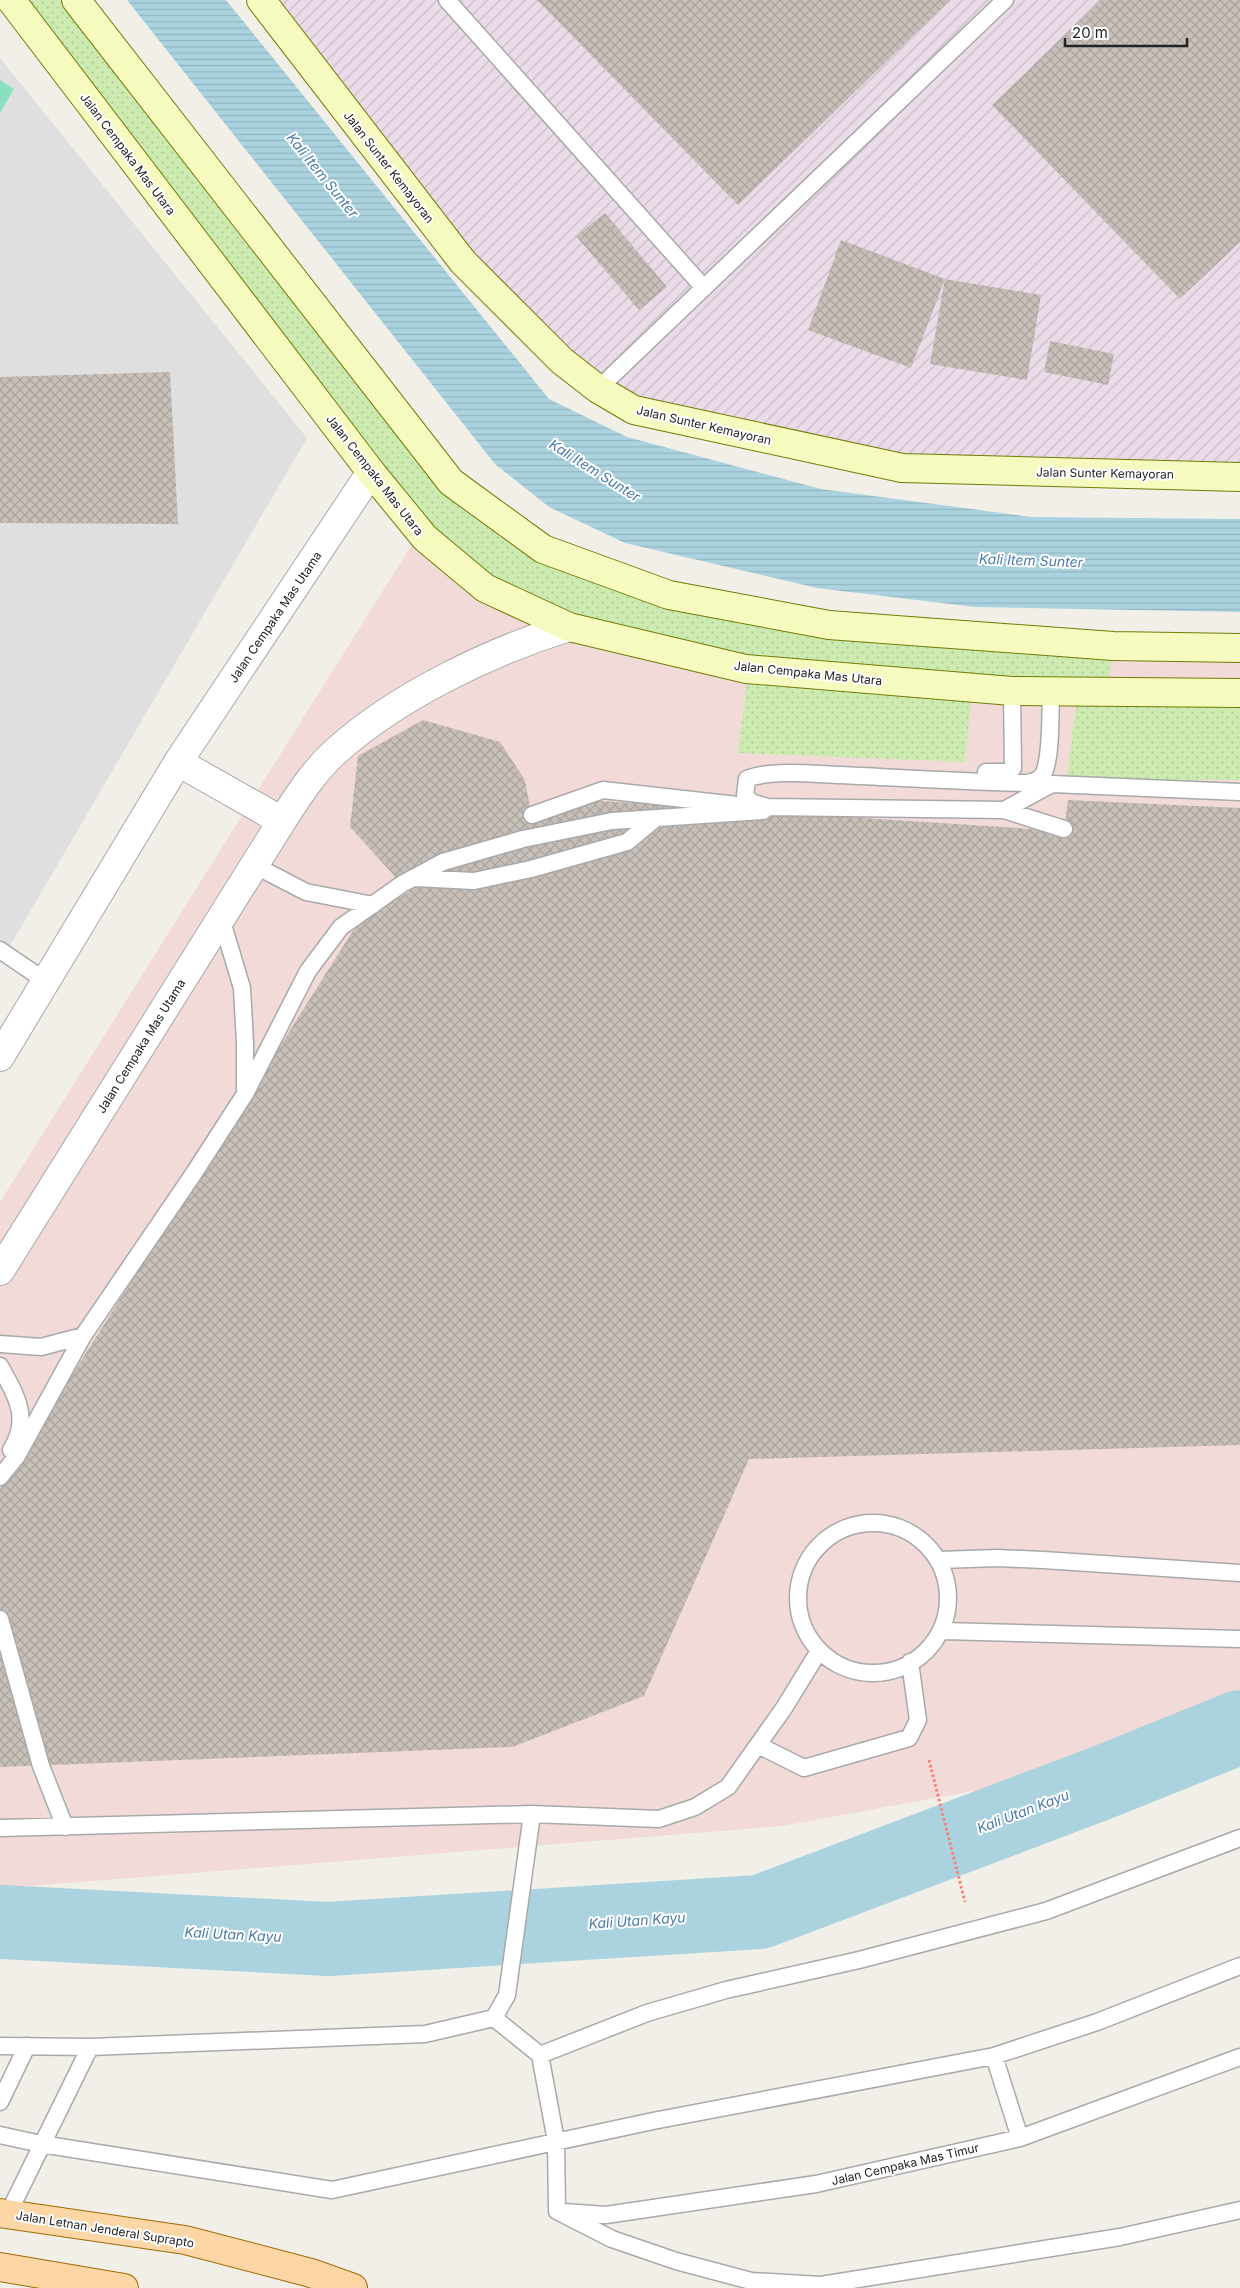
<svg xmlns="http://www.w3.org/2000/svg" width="1240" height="2288" viewBox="0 0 1240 2288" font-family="Inter,sans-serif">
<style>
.residential{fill:#e0dfdf}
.commercial{fill:#f2dad9}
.industrial{fill:url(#industrial-furrows)}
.grass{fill:url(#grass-dots)}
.pitch{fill:#88e0be}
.water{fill:url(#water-rules)}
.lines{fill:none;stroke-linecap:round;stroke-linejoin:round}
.river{stroke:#aad3df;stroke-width:74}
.building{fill:url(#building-cross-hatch)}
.lane-casing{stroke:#a9a9a9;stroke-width:19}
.street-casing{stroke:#a9a9a9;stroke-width:30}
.secondary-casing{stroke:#707d05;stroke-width:30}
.primary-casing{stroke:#a06b00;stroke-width:30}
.path{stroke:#fa8072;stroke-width:3;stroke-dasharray:2.5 2.5;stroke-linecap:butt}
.lane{stroke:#fff;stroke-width:16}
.street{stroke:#fff;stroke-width:28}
.secondary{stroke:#f7fabf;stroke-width:28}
.primary{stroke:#fcd6a4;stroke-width:28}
.labels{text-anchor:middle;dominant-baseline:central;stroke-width:4;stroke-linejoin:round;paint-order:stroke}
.street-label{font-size:12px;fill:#222;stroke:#fff}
.water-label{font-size:14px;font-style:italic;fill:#4a7aab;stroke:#fff}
</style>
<defs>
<pattern id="industrial-furrows" width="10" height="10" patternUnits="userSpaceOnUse" patternTransform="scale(1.25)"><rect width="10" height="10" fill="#ebdbe8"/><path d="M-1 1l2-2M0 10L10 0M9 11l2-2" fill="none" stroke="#c9bcc7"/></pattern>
<pattern id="grass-dots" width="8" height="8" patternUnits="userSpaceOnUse" patternTransform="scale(1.25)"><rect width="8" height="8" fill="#cdebb0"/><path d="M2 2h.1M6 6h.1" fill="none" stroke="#b0c997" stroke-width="1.8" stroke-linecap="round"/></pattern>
<pattern id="water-rules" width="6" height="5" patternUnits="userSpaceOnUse" patternTransform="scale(1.25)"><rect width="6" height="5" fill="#aad3df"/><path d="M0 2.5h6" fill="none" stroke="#92b5bf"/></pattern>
<pattern id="building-cross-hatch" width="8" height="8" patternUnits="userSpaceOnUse" patternTransform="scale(1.25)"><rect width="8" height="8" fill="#c7bfb8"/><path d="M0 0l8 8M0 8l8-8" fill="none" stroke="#aba49e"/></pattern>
</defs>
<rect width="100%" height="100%" fill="#f2efe9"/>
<path class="residential" d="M0,58L307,438L0,963Z"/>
<path class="commercial" d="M451,482L543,549L829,625L1240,637V1696L1065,1774L783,1826L17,1887H0V1202Z"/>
<path class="industrial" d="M265,0H1240V474L902,468L598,389L562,361Z"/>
<path class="grass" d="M11,0H76L451,482L543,549L669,595L1113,646L1108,692L972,691L965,762L738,753L749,665L537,612L425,538Z
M1077,695L1240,696V780H1067Z"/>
<path class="pitch" d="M0,80L14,89L0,113Z"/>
<path class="water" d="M127,0H226L549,399L627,437L821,489L1032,517L1240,519V612L975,607L817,588L625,543L549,507L495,464Z"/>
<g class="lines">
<path class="river" d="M0,1922L328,1939L760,1912L1101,1783L1240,1727"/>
</g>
<path class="building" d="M537,0H950L738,205Z
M1101,0H1240V242L1180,299L992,105Z
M605,213L667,287L639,310L576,236Z
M841,240L945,279L911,368L808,330Z
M945,279L1041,295L1027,380L930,364Z
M1050,341L1114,354L1108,385L1044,372Z
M170,372L178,524L0,523V377Z
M423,720L500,742L525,780L532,819L586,800L1064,831L1068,800L1240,808V1445L749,1459L644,1696L512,1747L0,1767V1489L361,918L409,892L350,827L358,756Z"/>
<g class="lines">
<g class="lane-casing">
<path id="lane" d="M447,0L704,288
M598,389L1005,0
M1051,693C1050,711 1052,762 1042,776C1038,781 1033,782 1027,783C965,782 903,778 841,775C814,774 772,769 747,779L745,795L751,802L767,807L1004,810L1064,829
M986,772H1007L1013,768L1012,691
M1004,810L1052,784L1240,792
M532,815L603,790L737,805
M254,865L306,892L373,905
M415,878L474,881L531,869L627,842L656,818
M221,918L242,988L245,1043V1089
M0,950L47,982
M0,1344L41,1347L83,1336
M0,1366C16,1395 31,1418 11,1450
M0,1477L17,1456L83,1336L194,1173L245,1094L308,971L341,927L402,884L443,862L523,839L612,821L763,811L767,807
M798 1598a75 75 0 1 1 150 0a75 75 0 1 1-150 0Z
M940,1560L997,1558L1043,1560L1240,1573
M0,1619L41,1766L65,1827
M943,1631L1240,1639
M758,1745L804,1768L909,1738L918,1720L910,1662
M0,1828L532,1814L659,1819L695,1807L728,1787L784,1708L819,1651
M494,2018L540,2055L556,2141L557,2211L612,2239L676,2261L751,2281L821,2285L1120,2237L1240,2210
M0,2046L90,2047L425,2034L494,2018L507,1995L532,1814
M540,2055L647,2013L726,1990L859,1960L1046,1911L1240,1838
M994,2056L1020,2138
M0,2102L27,2046
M0,2135L41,2144L332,2190L653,2121L994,2056L1097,2022L1240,1966
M564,2212L606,2215L816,2184L1020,2138L1240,2057
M8,2214L90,2047"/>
</g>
<g class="street-casing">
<path id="street" d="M178,762L282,821
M0,1057L178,762L371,472
M0,1271L282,821C298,796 314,771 335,752C397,696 491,651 569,627"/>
</g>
<g class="secondary-casing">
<path id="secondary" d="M11,0L371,472L425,538L485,588L569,627L746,669L1012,691L1240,693
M76,0L451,482L543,549L669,595L829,625L1113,646L1240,648
M261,0L463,262L562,361L598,389L634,410L902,468L1240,477"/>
</g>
<g class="primary-casing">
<path id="primary" d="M0,2213L185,2240L311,2273L353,2288
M0,2267L124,2288"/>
</g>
<path class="path" d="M929,1760L965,1902"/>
<use href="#lane" class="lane"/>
<use href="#street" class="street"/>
<use href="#secondary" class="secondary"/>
<use href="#primary" class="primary"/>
</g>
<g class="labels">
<g class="street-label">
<text transform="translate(128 154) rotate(53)">Jalan Cempaka Mas Utara</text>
<text transform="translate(389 167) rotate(52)">Jalan Sunter Kemayoran</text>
<text transform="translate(704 425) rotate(13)">Jalan Sunter Kemayoran</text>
<text transform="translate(1105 473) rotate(1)">Jalan Sunter Kemayoran</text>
<text transform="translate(375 475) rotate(52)">Jalan Cempaka Mas Utara</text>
<text transform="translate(275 617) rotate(-56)">Jalan Cempaka Mas Utama</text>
<text transform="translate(808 673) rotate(6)">Jalan Cempaka Mas Utara</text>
<text transform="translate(141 1046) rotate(-58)">Jalan Cempaka Mas Utama</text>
<text transform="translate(905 2164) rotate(-13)">Jalan Cempaka Mas Timur</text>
<text transform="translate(105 2229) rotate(9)">Jalan Letnan Jenderal Suprapto</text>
</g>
<g class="water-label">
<text transform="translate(323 175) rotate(51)">Kali Item Sunter</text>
<text transform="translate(595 470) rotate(32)">Kali Item Sunter</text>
<text transform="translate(1031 560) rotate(2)">Kali Item Sunter</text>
<text transform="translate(1023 1811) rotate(-21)">Kali Utan Kayu</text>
<text transform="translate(637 1920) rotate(-4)">Kali Utan Kayu</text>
<text transform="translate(233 1934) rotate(3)">Kali Utan Kayu</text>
</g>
</g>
<path d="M1065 38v8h122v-8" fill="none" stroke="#222222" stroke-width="2.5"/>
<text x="1072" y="38" font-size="15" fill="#222222" stroke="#ffffff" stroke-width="4" paint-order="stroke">20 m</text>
</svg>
